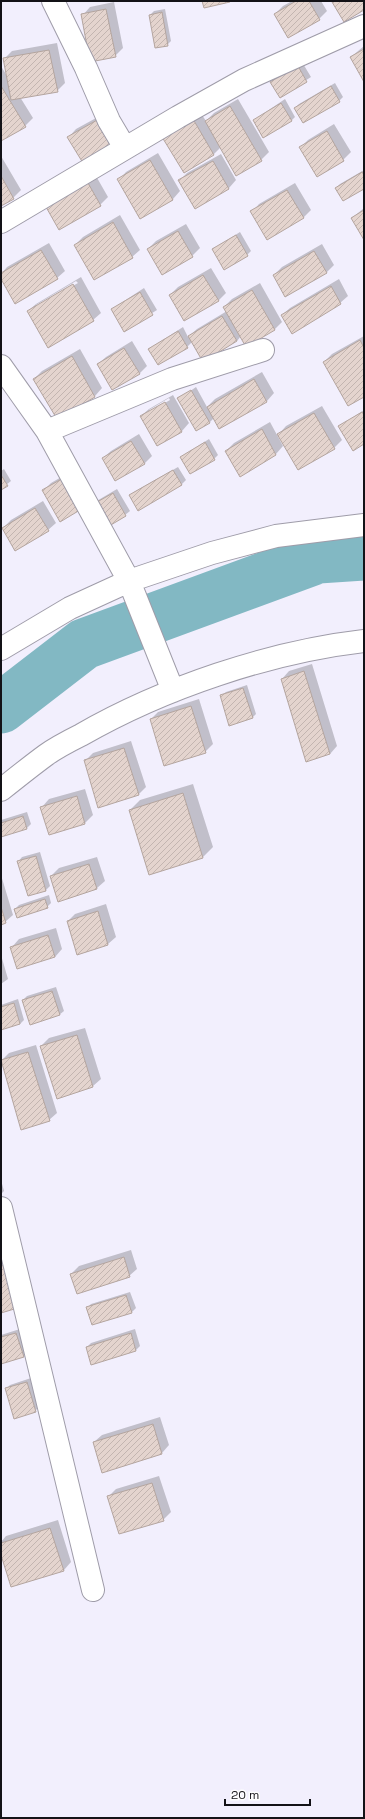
<svg xmlns="http://www.w3.org/2000/svg" width="365" height="1819" viewBox="0 0 365 1819" font-family="'Space Grotesk',sans-serif">
<style>
.shadow{fill:#0003;fill-rule:evenodd}
.lines{fill:none;stroke-linecap:round;stroke-linejoin:round}
.river{stroke:#82b8c3;stroke-width:51}
.building{fill:url(#building-hatch);stroke:#b4a59f}
.minor-casing{stroke:#9f9ca9;stroke-width:24}
.minor{stroke:#fff;stroke-width:22}
</style>
<defs>
<pattern id="building-hatch" width="6" height="6" patternUnits="userSpaceOnUse"><rect width="6" height="6" fill="#e4d4ce"/><path d="M-1 1l2-2M0 6l6-6M5 7l2-2" fill="none" stroke="#c3b5b0"/></pattern>
</defs>
<rect width="100%" height="100%" fill="#f2effd"/>
<path class="shadow" d="M292,1H321L327,11L319,19L275,14L283,6Z
M114,2L123,48L115,56L83,15L90,7Z
M165,9L171,41L167,45L150,15L154,11Z
M57,43L65,83L57,91L20,97L33,118L25,126L1,140V66L7,76L4,59L12,51Z
M364,46V80L351,57Z
M302,62L311,77L280,97L272,82Z
M335,83L343,97L339,101L295,108L299,104Z
M238,99L269,152L261,160L221,147L213,155L164,137L200,112L206,121L214,113Z
M285,99L295,117L291,121L254,120Z
M107,112L121,136L69,137L76,129Z
M334,124L351,152L343,160L301,147L308,140Z
M158,153L180,191L173,199L140,218L119,180L126,172Z
M221,154L236,180L229,188L195,208L179,181L187,173Z
M1,156L21,190L13,198L1,205Z
M364,170V188H336L340,184Z
M96,176L108,197L100,205L47,208Z
M295,183L311,210L303,218L252,212L259,204Z
M364,208V238L352,218Z
M120,215L140,250L132,257L75,245L83,237Z
M186,224L200,248L192,256L148,249L156,241Z
M240,232L251,251L247,255L213,249Z
M49,243L65,271L57,278L1,277V274L7,267Z
M322,244L334,265L326,273L274,275L282,267Z
M211,268L226,293L218,301L170,295L178,287Z
M81,277L101,313L93,320L28,311L36,304ZM76,281L78,283L36,307V305Z
M339,279L348,296L340,303L282,315L290,308Z
M260,283L282,322L274,330L241,336L237,341L192,342L187,347L149,349L183,327L188,337L197,329L227,311L224,307L232,299Z
M144,288L157,310L125,330L112,309Z
M364,336V396L324,362L332,354Z
M132,341L147,366L139,374L98,364L106,357Z
M80,349L102,388L95,396L57,418L34,379L42,371Z
M262,372L274,393L267,401L220,428L214,418L210,422L179,399L196,387L207,407L215,399Z
M173,395L189,423L182,431L158,445L141,416L149,409ZM169,398L170,400L149,412V410Z
M322,406L342,440L334,448L279,434L286,426Z
M364,410V443L340,426Z
M270,422L283,446L276,454L240,475L226,451L234,443Z
M139,434L152,456L144,464L103,458L111,451Z
M209,439L218,455L214,459L181,457Z
M178,467L186,480L182,484L139,509L130,496L134,492Z
M4,469L11,481L1,489V471Z
M75,469L85,507L43,491L51,483Z
M117,489L130,511L125,515L95,502Z
M43,501L56,523L48,530L3,528L11,520Z
M312,664L337,746L330,754L282,679L289,671Z
M247,685L256,714L252,718L221,696L226,692Z
M199,699L213,744L205,752L151,719L158,712Z
M131,741L146,787L138,795L85,761L93,753Z
M193,784L213,847L203,857L130,810L140,800Z
M85,789L93,815L85,823L50,834L42,807L49,799Z
M27,812L31,824L27,828L1,836V820Z
M40,852L50,886L46,890L28,895L18,862L22,857Z
M97,857L105,881L97,888L58,900L51,876L59,868Z
M1,875L13,915L5,922L1,924Z
M49,895L51,903L47,907L15,909L19,905Z
M106,904L116,937L108,944L78,954L68,921L75,914Z
M56,928L62,949L55,957L12,947L19,939Z
M1,955L8,979L1,984Z
M56,987L64,1011L59,1015L23,1000L27,996Z
M18,999L24,1020L20,1024L1,1029V1005Z
M85,1028L101,1079L93,1086L58,1098L41,1046L49,1038Z
M36,1045L57,1113L49,1120L22,1129L1,1061L9,1053Z
M1,1180L4,1191L1,1194Z
M131,1250L137,1269L129,1276L71,1274L79,1266Z
M15,1257L1,1312V1262Z
M130,1292L136,1308L132,1312L87,1308L91,1304Z
M20,1329L27,1352L23,1356L1,1361V1335Z
M135,1329L140,1346L136,1350L92,1364L87,1347L91,1343Z
M31,1378L39,1407L35,1411L6,1389L10,1385Z
M160,1417L169,1445L162,1453L94,1442L102,1435Z
M159,1476L171,1512L163,1520L108,1497L116,1489Z
M58,1520L71,1562L64,1570L1,1551V1542L6,1536Z"/>
<g class="lines">
<path class="river" d="M1,708L84,644L318,558L364,555"/>
</g>
<path class="building" d="M202,1H230V2L204,8Z
M296,1H309L320,20L288,38L274,14Z
M334,1H364V10L344,22L332,2Z
M106,9L116,57L90,62L81,14Z
M162,12L168,46L155,48L149,15Z
M364,49V82L350,57Z
M49,50L58,92L11,100L3,58Z
M298,66L307,82L280,98L270,82Z
M1,86L26,127L1,141Z
M331,86L340,102L303,123L294,108Z
M281,103L292,121L263,138L253,120Z
M230,106L262,161L236,176L205,121Z
M99,119L114,144L83,163L67,137Z
M193,119L214,155L184,173L162,137Z
M327,131L344,161L317,177L299,147Z
M150,160L173,200L140,219L117,179Z
M213,161L229,189L195,209L178,180Z
M362,172L364,175V189L343,201L335,188Z
M1,176L14,199L1,206Z
M88,183L101,206L59,230L46,207Z
M287,190L304,218L267,240L250,211Z
M364,210V240L351,218Z
M113,222L133,258L94,280L74,245Z
M178,231L193,257L162,275L147,249Z
M236,235L248,256L224,270L212,249Z
M41,250L58,279L15,304L1,279V273Z
M314,251L327,273L285,297L273,275Z
M203,275L219,301L184,321L169,295Z
M73,284L94,321L48,348L27,311Z
M331,286L341,304L292,334L281,315Z
M252,290L275,330L246,347L223,307Z
M140,292L153,315L124,332L111,309Z
M222,316L237,341L203,362L188,336Z
M178,331L188,348L158,365L148,349Z
M360,340L364,348V397L348,406L323,362Z
M124,348L140,374L112,390L97,364Z
M72,356L95,397L57,419L33,379Z
M254,379L267,402L219,429L207,407Z
M191,390L210,423L196,431L177,398Z
M165,402L182,432L157,446L140,416Z
M362,412L364,415V444L353,451L338,426Z
M314,413L335,449L298,470L277,434Z
M262,429L276,455L240,477L225,451Z
M131,441L145,464L115,481L102,458Z
M205,442L215,460L190,474L180,457Z
M173,470L182,485L138,511L129,495Z
M1,475L8,486L1,490Z
M67,476L85,507L60,522L42,490Z
M113,493L126,516L104,529L90,506Z
M35,508L49,531L15,551L2,528Z
M304,671L330,754L306,762L281,679Z
M243,688L253,718L229,726L220,695Z
M191,706L206,753L164,766L150,719Z
M124,748L139,795L98,808L84,760Z
M183,793L203,858L149,875L129,810Z
M77,796L85,824L49,835L40,807Z
M23,816L27,829L1,837V823Z
M36,856L46,891L28,896L17,861Z
M89,864L97,889L58,902L50,876Z
M45,899L48,908L17,918L14,909Z
M1,907L6,923L1,925Z
M98,911L108,945L77,955L67,921Z
M48,935L55,957L17,969L10,947Z
M52,991L60,1015L30,1025L22,1000Z
M14,1003L20,1024L1,1030V1007Z
M77,1035L93,1087L57,1099L40,1046Z
M28,1052L50,1121L21,1130L1,1060Z
M124,1257L130,1277L77,1294L70,1274Z
M7,1265L21,1307L1,1313V1266Z
M126,1295L132,1313L92,1325L86,1307Z
M16,1333L24,1357L1,1364V1337Z
M131,1333L136,1351L91,1365L86,1347Z
M27,1382L36,1412L14,1419L5,1388Z
M153,1424L162,1454L102,1473L93,1442Z
M152,1483L164,1521L119,1534L107,1496Z
M50,1528L64,1571L11,1587L1,1555V1543Z"/>
<g class="lines">
<g class="minor-casing">
<path id="minor" d="M53,1L86,68L109,121L125,148
M1,222L178,117L244,80L364,26
M1,366L47,431L129,581L173,691
M47,431L172,379L263,350
M1,649L70,608L129,581L212,553L276,536L364,525
M1,790C16,778 31,766 46,755C57,747 69,741 81,735C163,688 269,652 364,641
M1,1208L93,1590"/>
</g>
<use href="#minor" class="minor"/>
</g>
<rect width="365" height="1819" fill="none" stroke="#131217" stroke-width="4"/>
<path d="M225 1799v6h85v-6" fill="none" stroke="#131217" stroke-width="2"/>
<text x="231" y="1799" font-size="12" fill="#131217" stroke="#fefefe" stroke-width="3" paint-order="stroke">20 m</text>
</svg>
